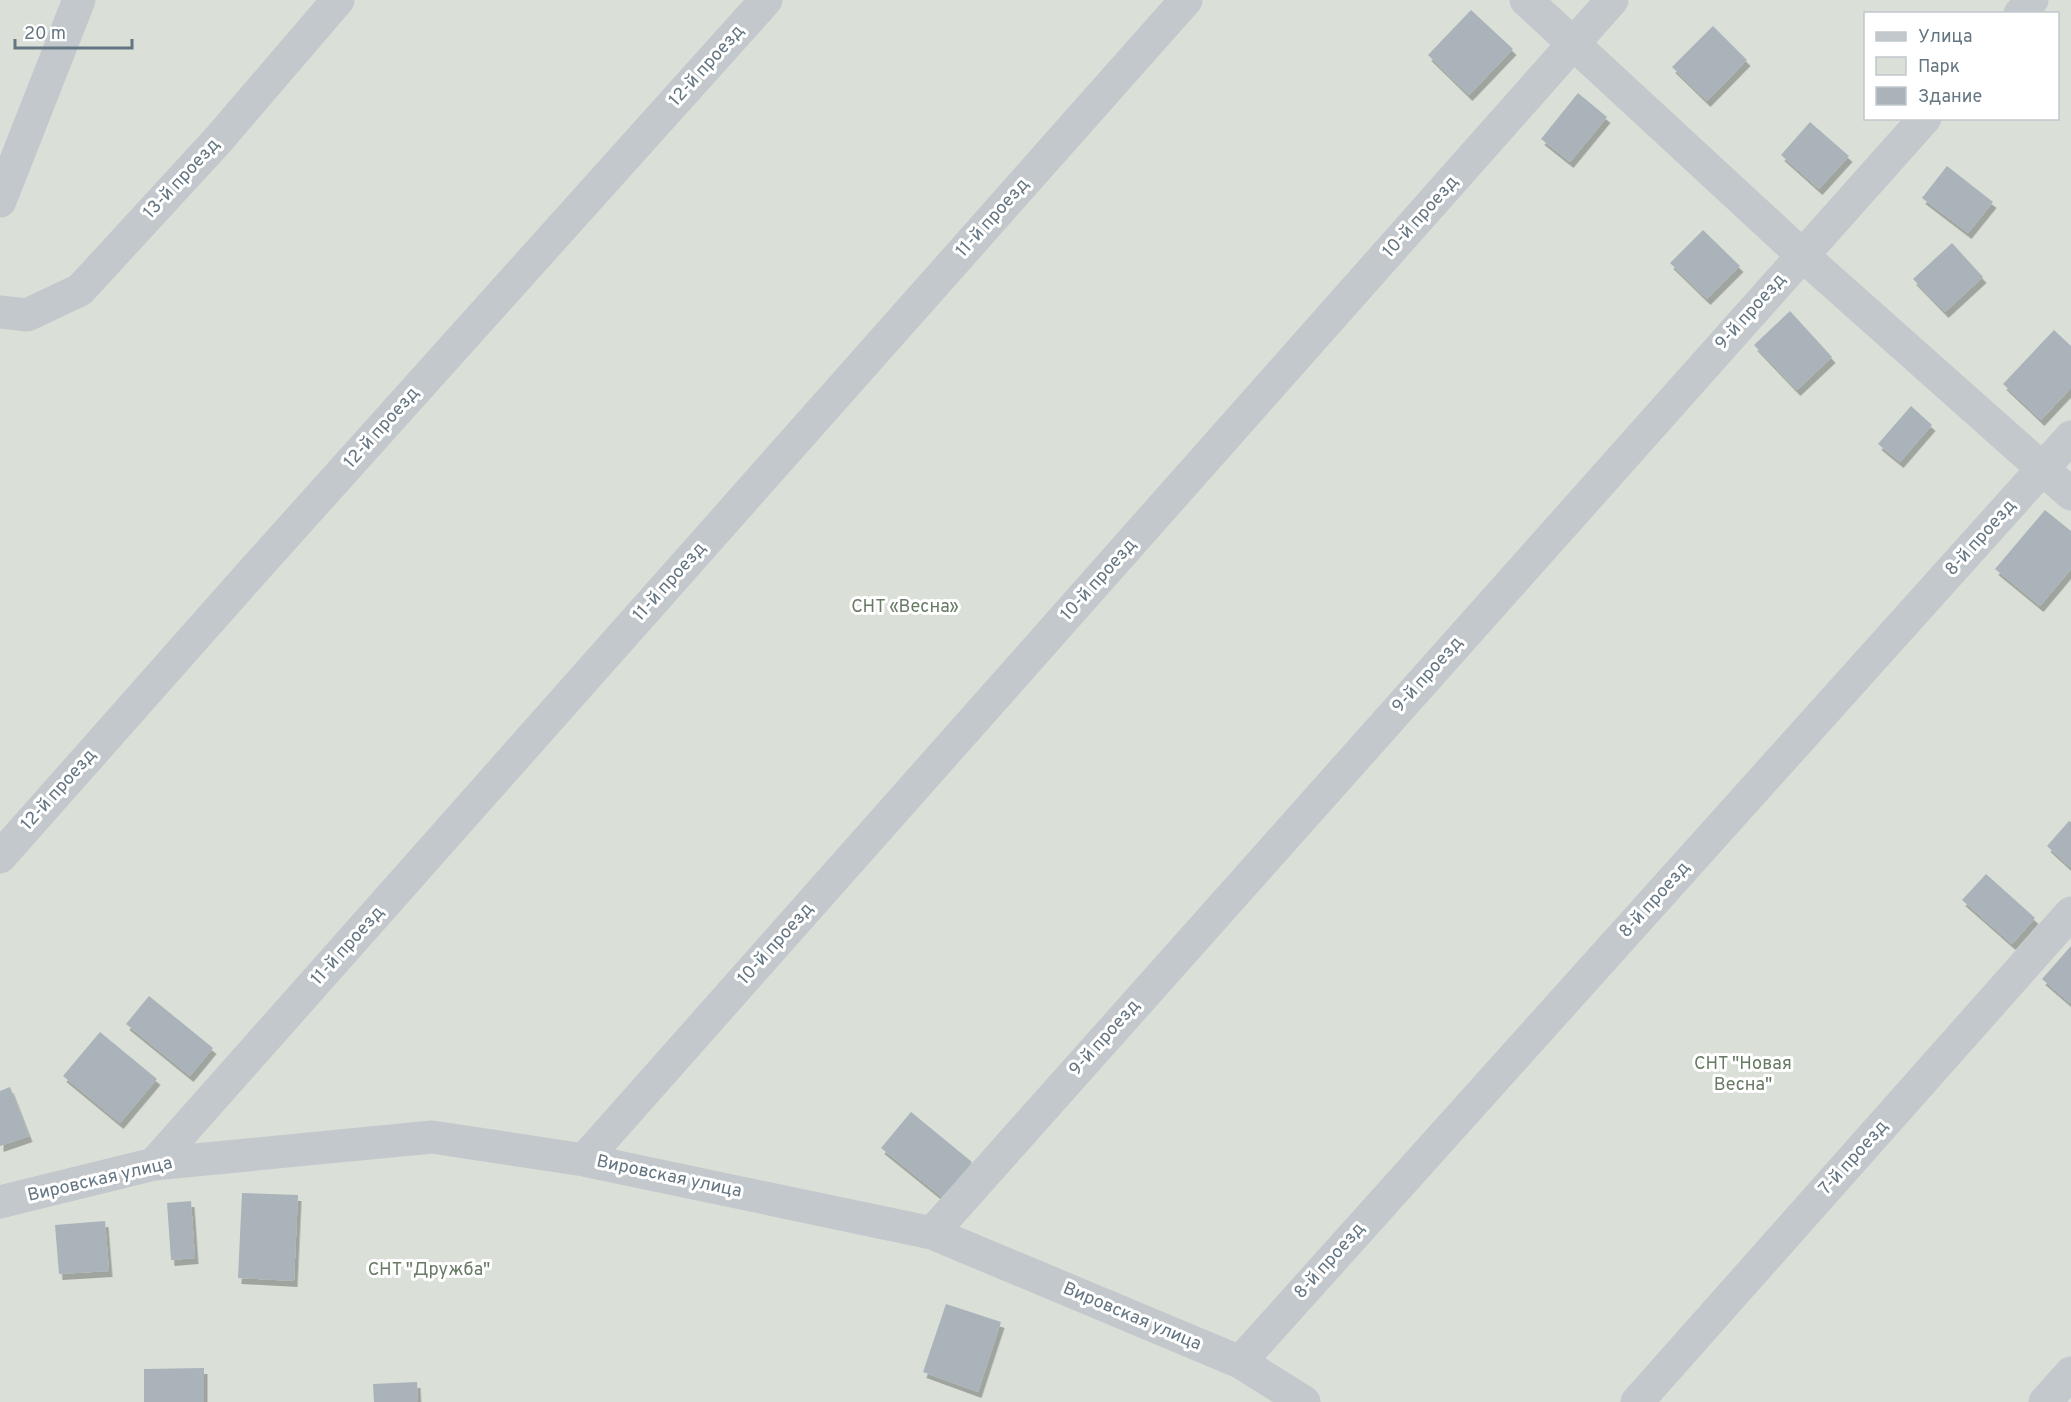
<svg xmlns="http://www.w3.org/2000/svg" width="2071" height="1402" viewBox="0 0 2071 1402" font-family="Overpass,sans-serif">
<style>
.green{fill:#dadfd7;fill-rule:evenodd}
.building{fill:#aab3b9;filter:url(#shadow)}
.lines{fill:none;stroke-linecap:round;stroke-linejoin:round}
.minor{stroke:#c3c8cc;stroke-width:33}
.labels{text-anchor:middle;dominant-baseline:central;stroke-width:6;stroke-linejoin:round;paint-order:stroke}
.street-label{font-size:18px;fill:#657683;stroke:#fff}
.park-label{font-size:18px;fill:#687a64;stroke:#fff}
</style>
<defs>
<filter id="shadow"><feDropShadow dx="3.5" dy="6" stdDeviation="0" flood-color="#0004"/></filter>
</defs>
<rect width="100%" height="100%" fill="#fafaf8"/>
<path class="green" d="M0,0H2071V1402H0ZM1866,14H2058V118H1866Z"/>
<path class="building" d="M1471,10L1513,49L1469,95L1428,55Z
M1713,26L1747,60L1707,101L1672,67Z
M1578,93L1607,117L1570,162L1541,139Z
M1810,122L1849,156L1819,189L1781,155Z
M1947,166L1993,202L1968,233L1922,198Z
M1703,230L1740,266L1707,299L1670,263Z
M1952,243L1983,277L1945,312L1913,279Z
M1790,311L1832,357L1797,390L1754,345Z
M2054,330L2071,346V388L2041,420L2003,384Z
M1911,406L1932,425L1900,462L1878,444Z
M2045,510L2071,531V569L2040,606L1995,569Z
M2069,821L2071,822V868L2047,846Z
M1986,874L2035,918L2012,944L1962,900Z
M2071,946V1004L2042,979Z
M149,996L213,1048L190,1076L126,1024Z
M100,1032L157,1079L120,1123L63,1076Z
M10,1087L29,1136L0,1146V1091Z
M911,1112L972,1162L943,1198L881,1148Z
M242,1193L298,1195L294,1281L238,1278Z
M191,1201L195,1258L171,1260L167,1203Z
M105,1221L109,1271L59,1274L55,1225Z
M946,1304L1001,1322L978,1392L923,1372Z
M204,1368V1402H144V1369Z
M417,1382L418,1402H374L373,1384Z"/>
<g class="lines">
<path class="minor" d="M1526,0L1802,255L2071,494
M2020,14L2032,0
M0,201L79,0
M0,312L27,315L80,290L218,140L338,0
M0,857L255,569L766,0
M584,1160L1612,0
M154,1164L1186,0
M0,1202L154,1164L432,1137L584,1160L932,1233L1240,1362L1304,1402
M932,1233L1925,118
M1240,1362L2071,437
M1637,1402L2071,913
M2045,1402L2071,1373"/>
</g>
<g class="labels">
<g class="street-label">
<text transform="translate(707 66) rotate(-48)">12-й проезд</text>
<text transform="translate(182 179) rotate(-47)">13-й проезд</text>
<text transform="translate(1421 217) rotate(-48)">10-й проезд</text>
<text transform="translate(993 218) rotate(-48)">11-й проезд</text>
<text transform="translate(1751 312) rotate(-48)">9-й проезд</text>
<text transform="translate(382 428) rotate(-48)">12-й проезд</text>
<text transform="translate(1981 538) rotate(-48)">8-й проезд</text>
<text transform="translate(1099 580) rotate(-48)">10-й проезд</text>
<text transform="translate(670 582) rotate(-48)">11-й проезд</text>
<text transform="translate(1428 675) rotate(-48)">9-й проезд</text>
<text transform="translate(59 790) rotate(-48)">12-й проезд</text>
<text transform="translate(1655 900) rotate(-48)">8-й проезд</text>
<text transform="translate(776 944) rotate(-48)">10-й проезд</text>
<text transform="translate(348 946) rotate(-48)">11-й проезд</text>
<text transform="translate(1105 1038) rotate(-48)">9-й проезд</text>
<text transform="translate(1854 1158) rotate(-48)">7-й проезд</text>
<text transform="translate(669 1177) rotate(12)">Вировская улица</text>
<text transform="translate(100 1180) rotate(-13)">Вировская улица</text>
<text transform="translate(1330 1261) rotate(-48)">8-й проезд</text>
<text transform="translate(1132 1317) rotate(23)">Вировская улица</text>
</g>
<g class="park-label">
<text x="905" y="607">СНТ «Весна»</text>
<text x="1743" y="1064">СНТ "Новая<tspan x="1743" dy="21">Весна"</tspan></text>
<text x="429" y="1270">СНТ "Дружба"</text>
</g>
</g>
<rect x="1864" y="12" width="195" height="108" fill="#ffffff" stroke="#c1c8cd" stroke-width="1.5"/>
<rect x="1876" y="32" width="30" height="9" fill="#c3c8cc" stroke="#c1c8cd" stroke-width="1.5"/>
<text x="1918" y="42" font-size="18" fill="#657683">Улица</text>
<rect x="1876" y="57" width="30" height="18" fill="#dadfd7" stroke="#c1c8cd" stroke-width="1.5"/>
<text x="1918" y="72" font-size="18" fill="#657683">Парк</text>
<rect x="1876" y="87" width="30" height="18" fill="#aab3b9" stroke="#c1c8cd" stroke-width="1.5"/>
<text x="1918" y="102" font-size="18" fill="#657683">Здание</text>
<path d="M15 39v9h117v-9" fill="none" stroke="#657683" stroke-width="3"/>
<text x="24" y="39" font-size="18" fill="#657683" stroke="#ffffff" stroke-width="4.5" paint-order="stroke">20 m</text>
</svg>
